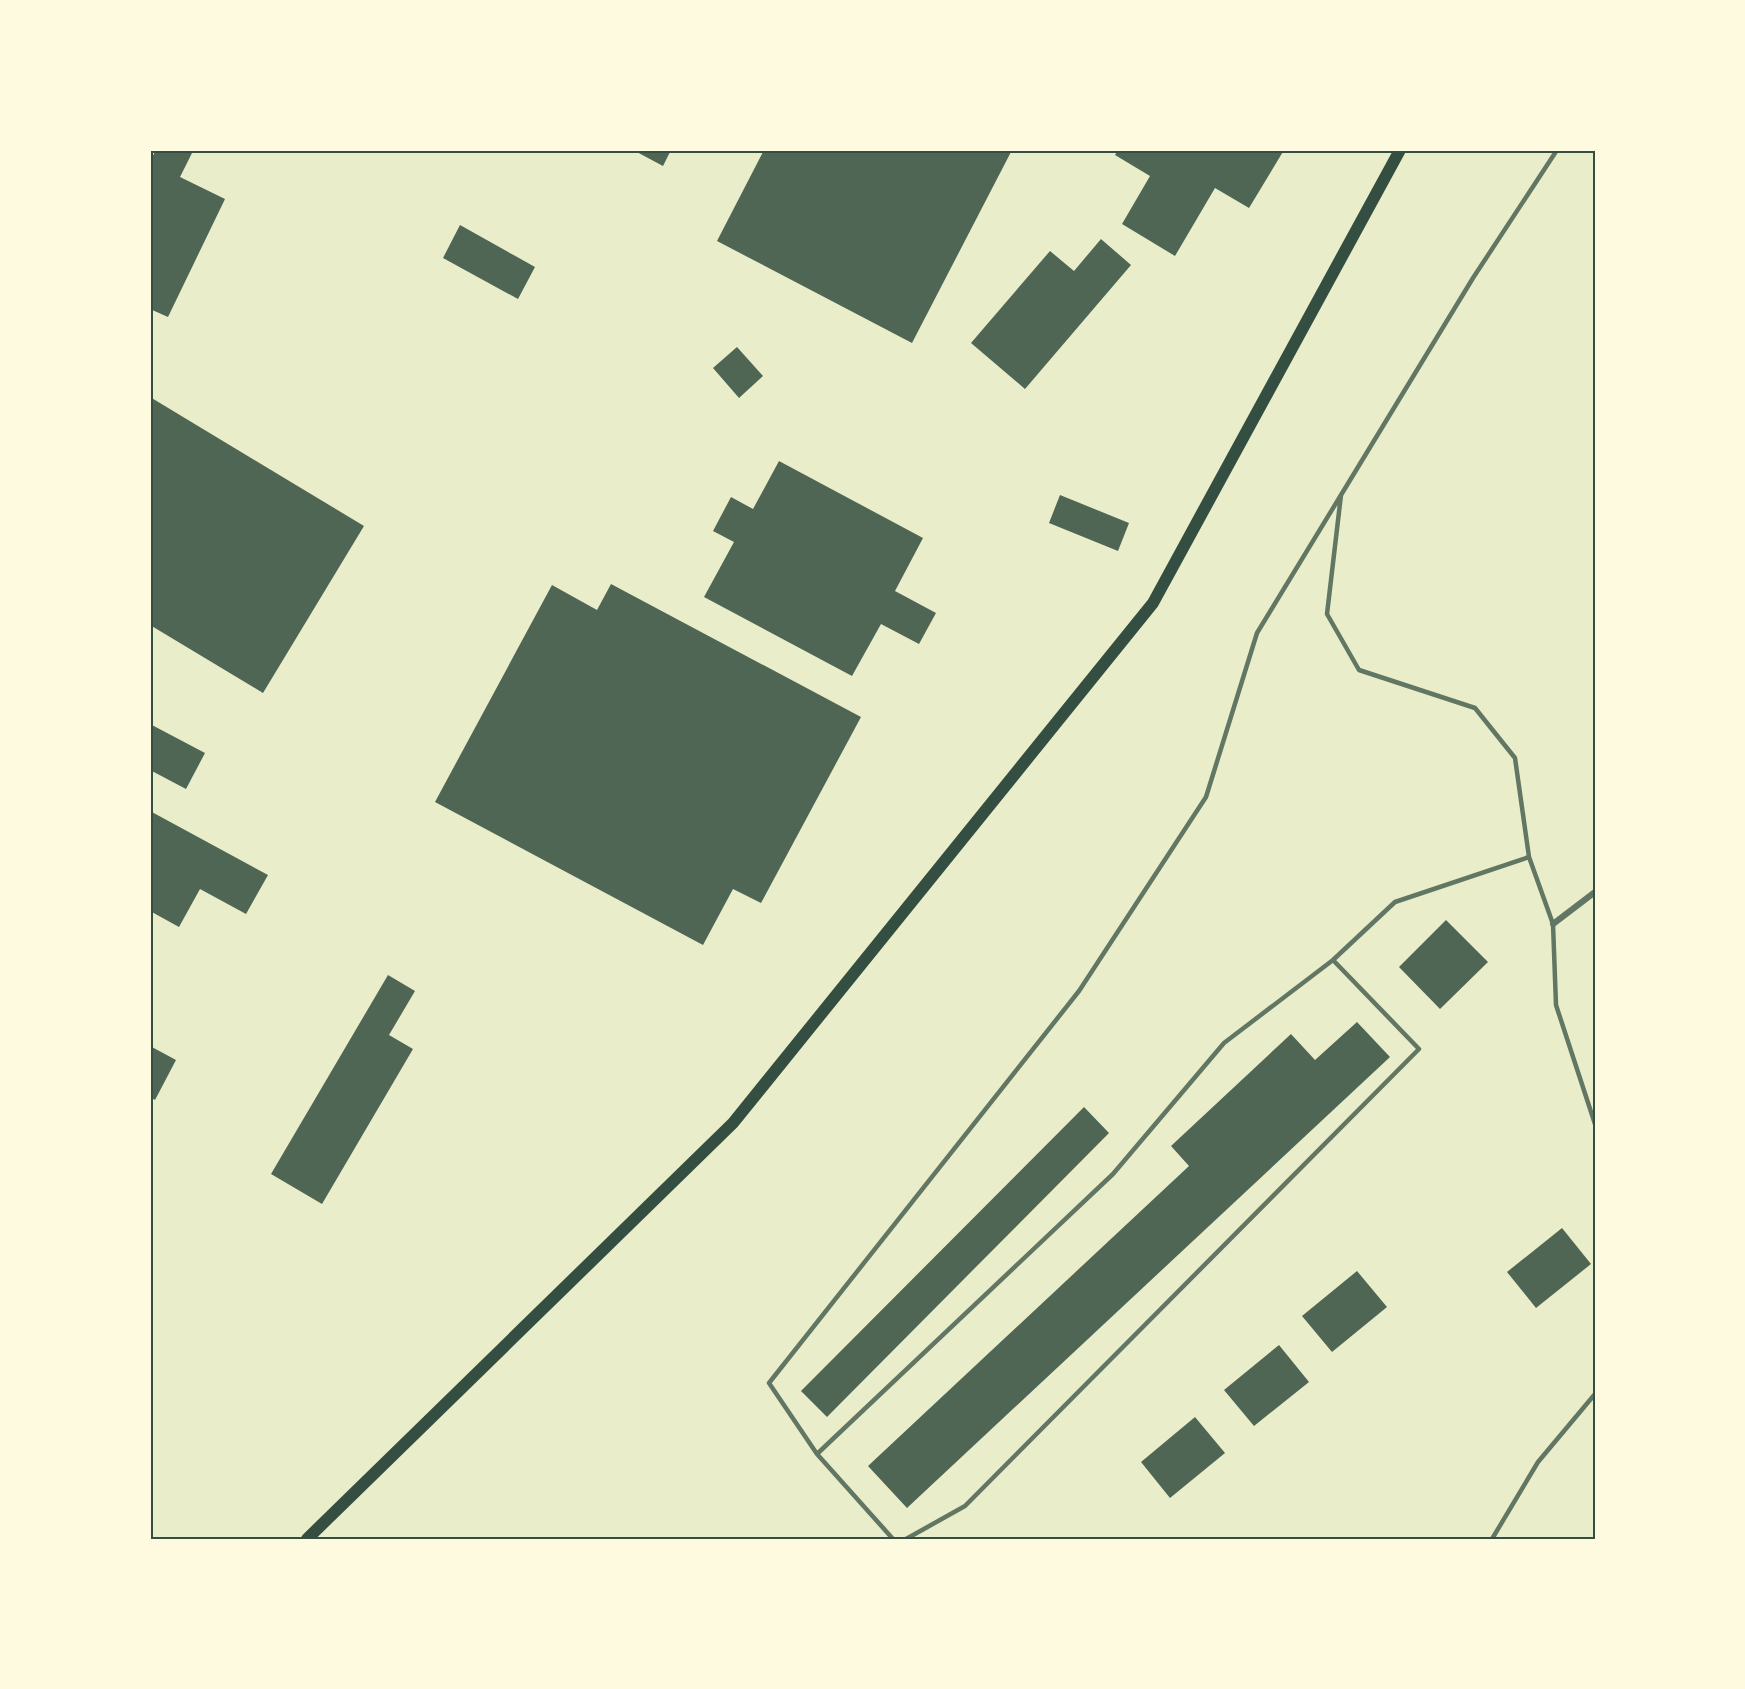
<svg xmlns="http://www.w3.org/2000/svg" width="1745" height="1689" viewBox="0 0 1745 1689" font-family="'Fira Sans',sans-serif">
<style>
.building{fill:#4f6655}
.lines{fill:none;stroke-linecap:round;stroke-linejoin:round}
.service{stroke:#617663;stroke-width:4.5}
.minor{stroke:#617663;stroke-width:6}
.secondary{stroke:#344e41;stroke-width:12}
.neatline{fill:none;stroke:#344e41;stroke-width:2}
</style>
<rect width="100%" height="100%" fill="#e9edc9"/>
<path class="building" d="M156,150L193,151L180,177L225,199L168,317L150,309V161Z
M633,150H671L663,166Z
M764,150H1012L912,343L717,241Z
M1118,150H1284L1249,208L1215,188L1175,256L1122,224L1150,176L1115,155Z
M460,225L535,267L518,299L443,258Z
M1101,239L1131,265L1025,389L971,343L1050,251L1074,271Z
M737,347L763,376L739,398L713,368Z
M150,397L364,526L263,693L150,625Z
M779,461L923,538L895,591L936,613L919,644L881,624L852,676L704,597L734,542L713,531L731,497L753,509Z
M1060,495L1129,523L1118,551L1049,523Z
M611,584L861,717L761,903L733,889L703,945L435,802L552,585L597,610Z
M150,724L205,753L186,789L150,770Z
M150,811L268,875L246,914L200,889L179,927L150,911Z
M1446,920L1488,962L1440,1009L1399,967Z
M388,975L415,991L389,1035L413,1049L322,1204L271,1174Z
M1357,1022L1390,1057L907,1508L868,1466L1189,1166L1171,1146L1291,1034L1315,1060Z
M150,1046L176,1060L155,1100L150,1097Z
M1084,1107L1109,1133L827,1417L801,1391Z
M1562,1228L1591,1264L1536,1308L1507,1272Z
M1357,1271L1387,1307L1332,1352L1302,1316Z
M1279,1345L1309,1382L1254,1426L1224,1390Z
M1195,1417L1225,1453L1170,1498L1141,1462Z"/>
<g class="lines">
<path class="service" d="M1557,150L1473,278L1341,495L1327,614L1359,670L1475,708L1515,758L1529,857L1553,924L1556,1005L1595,1124
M1341,495L1257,633L1206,797L1079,991L769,1383L817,1454L1113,1174L1224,1043L1333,960L1395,902L1529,857
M817,1454L893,1539
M906,1539L965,1506L1419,1049L1333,960
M1492,1539L1538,1462L1595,1394"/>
<path class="minor" d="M1553,924L1595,892"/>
<path class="secondary" d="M307,1539L733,1123L1153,603L1400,150"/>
</g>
<rect width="1745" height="1689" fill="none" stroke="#fefae0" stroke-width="303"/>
<rect x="152" y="152" width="1442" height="1386" class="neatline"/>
</svg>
